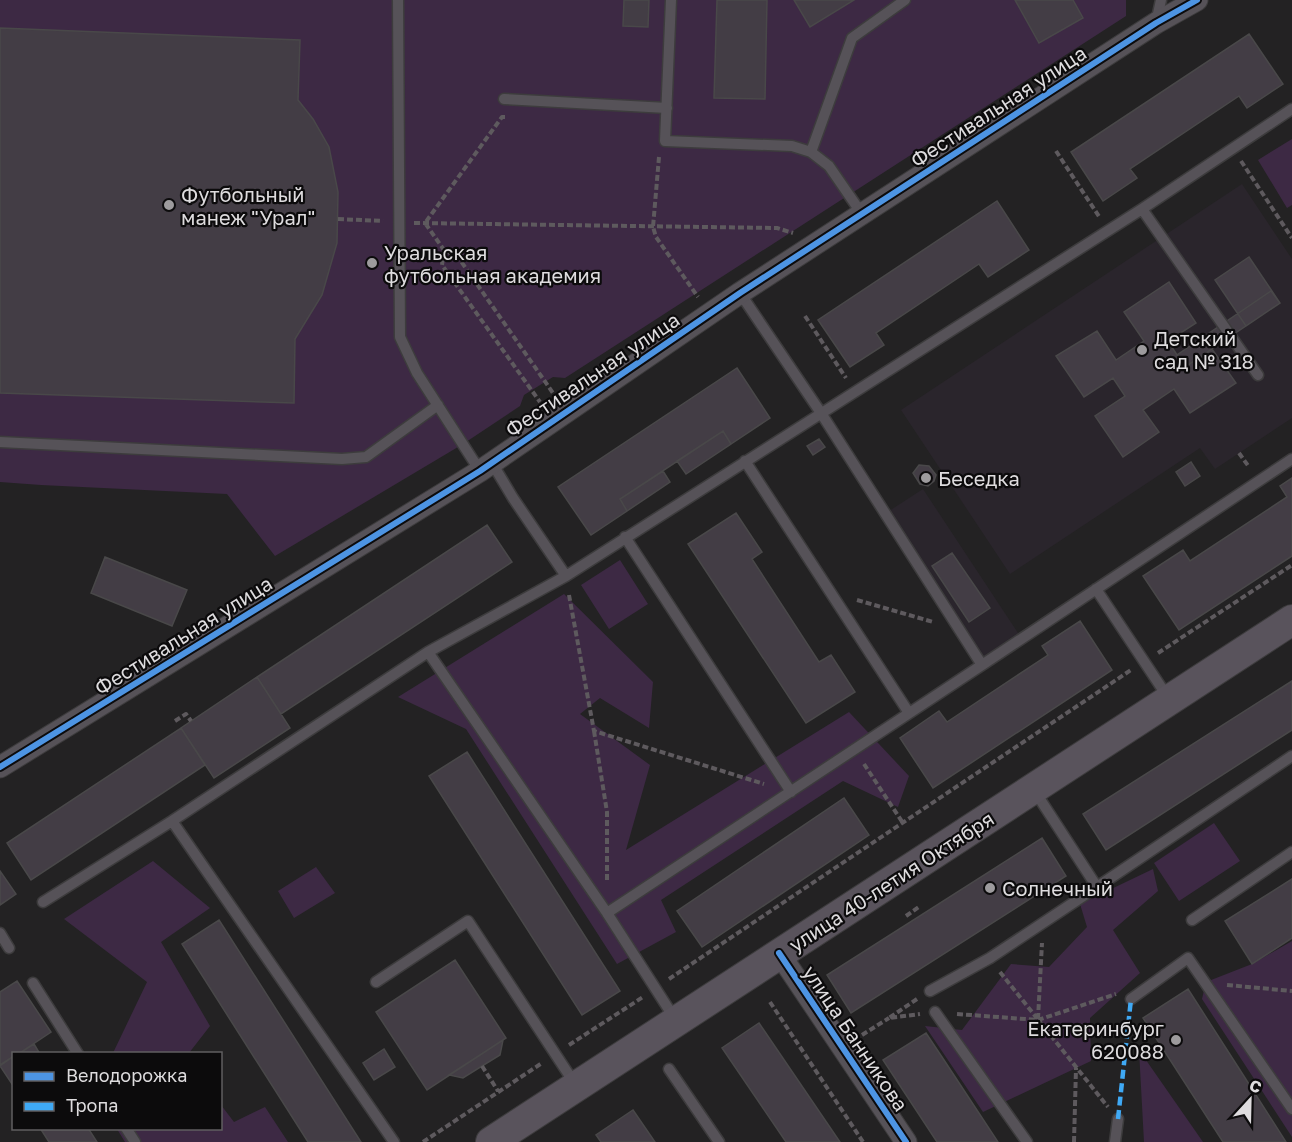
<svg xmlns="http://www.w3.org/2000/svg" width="1292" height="1142" viewBox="0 0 1292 1142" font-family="'Golos Text',sans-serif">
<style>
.built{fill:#2a252c}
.green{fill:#3d2944}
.building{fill:#433d45;stroke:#494849;stroke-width:1.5}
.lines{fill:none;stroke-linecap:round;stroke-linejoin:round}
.lane-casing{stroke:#3d3c3d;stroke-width:13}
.street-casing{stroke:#3d3c3d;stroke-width:23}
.secondary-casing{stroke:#3d3c3d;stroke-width:32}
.path{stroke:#5e5a5e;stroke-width:4;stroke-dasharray:6 3;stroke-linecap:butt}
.lane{stroke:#565258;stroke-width:10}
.street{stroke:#565258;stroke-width:21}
.secondary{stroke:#59535c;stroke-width:30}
.quiet{stroke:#3fa9f5;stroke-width:4.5;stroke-dasharray:9 4.5;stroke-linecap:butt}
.cycleway-casing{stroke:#0c0b0c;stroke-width:10}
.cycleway{stroke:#4d94e3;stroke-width:6}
.poi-dot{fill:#9d9b9d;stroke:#0c0b0c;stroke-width:2}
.labels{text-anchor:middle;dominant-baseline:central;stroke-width:4.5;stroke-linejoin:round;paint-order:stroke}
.street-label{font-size:20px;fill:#dedcde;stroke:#0c0b0c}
.poi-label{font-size:20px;fill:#dedcde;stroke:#0c0b0c;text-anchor:start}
</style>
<rect width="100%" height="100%" fill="#232223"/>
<path class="built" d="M1242,184L1292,259V418L1215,469L1200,448L1010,574L901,410Z
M923,489L1022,639L982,665L886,513Z"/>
<path class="green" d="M0,0H1126V16L565,378L553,377L524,395L520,406L463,444L275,556L227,494L41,485L0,482Z
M1292,139V205L1287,208L1258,160Z
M620,560L648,604L609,629L581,585Z
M564,594L653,682L649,728L600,698L580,714L650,765L626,850L849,712L909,776L898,807L843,781L661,900L676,932L617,964L466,729L398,697Z
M1214,823L1240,861L1179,901L1154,863Z
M153,861L210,908L161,942L210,1026L189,1053H113L147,982L64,919Z
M316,867L335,893L294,918L278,891Z
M1153,869L1158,891L1113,930L1140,973L1090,1018L1091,1061L983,1112L925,1026L962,1030L1011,964L1049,967L1087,927L1080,904Z
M1292,941V1137L1202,999L1206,982L1252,964Z
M1139,1050L1203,1142H1144Z
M221,1105L234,1122L265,1107L288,1142H125L117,1129L220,1128Z"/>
<path class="building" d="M624,0H649L648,27L623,26Z
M717,0H767L765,99L714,98Z
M794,0H854L810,27Z
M1015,0H1073L1083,18L1039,43Z
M0,28L300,40L298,100L313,119L329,147L338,192L337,243L322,295L295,339L294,403L0,393Z
M1249,34L1283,84L1247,108L1239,96L1130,169L1137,178L1103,201L1071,152Z
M997,201L1029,250L988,277L979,264L876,333L884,345L850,367L818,320Z
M1249,257L1280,303L1246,326L1215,280Z
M1169,282L1196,323L1168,341L1177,355L1185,367L1212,349L1236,383L1190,413L1174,389L1143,410L1159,432L1123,457L1095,416L1125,396L1113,378L1084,397L1056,356L1097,331L1116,360L1144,341L1124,312Z
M1271,291L1280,303L1185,367L1177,355Z
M737,368L770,418L731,444L723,431L620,499L627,511L591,535L558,487Z
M723,431L731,444L686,474L677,461Z
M819,439L825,447L813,455L807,446Z
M1191,462L1200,476L1185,486L1176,472Z
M919,465L929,466L936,475L934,481L928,486L920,484L913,473Z
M663,471L670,482L627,511L620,499Z
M1292,478V556L1179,630L1143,576L1183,550L1190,561L1287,497L1280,486Z
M736,513L762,552L752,559L819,662L831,655L855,692L806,723L688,544Z
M487,525L512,562L281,714L257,677Z
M952,553L990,608L969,622L932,566Z
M105,557L187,590L172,626L91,593Z
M1080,621L1112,670L933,788L900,738L939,711L947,722L1048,655L1042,646Z
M257,677L290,728L214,778L181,728Z
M1292,681V730L1106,850L1083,814Z
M181,728L205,765L31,880L7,843Z
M467,752L620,991L582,1015L429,776Z
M844,798L869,835L702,947L677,911Z
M1042,838L1066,876L851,1013L827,975Z
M0,871L16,894L0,905Z
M1292,879V938L1252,964L1225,921Z
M219,920L361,1142H308L182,944Z
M455,960L506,1038L427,1090L376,1012Z
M17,981L51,1032L18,1054H14V1056L0,1065V992Z
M1188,989L1240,1070L1286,1142H1223L1143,1018Z
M759,1023L840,1142H786L722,1048Z
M926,1033L944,1060L998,1142H937L883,1060Z
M503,1040L500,1055L482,1066L463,1078L449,1075Z
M34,1044L40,1054H18Z
M384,1049L395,1067L374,1080L363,1063Z
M14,1056V1087L0,1066Z
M633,1110L655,1142H601L596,1135Z
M40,1128H88L97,1142H49Z"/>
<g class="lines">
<g class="lane-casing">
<path id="lane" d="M398,0L400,337L417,373L480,471
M671,0L665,141L792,146L811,152L829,166L862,214
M1156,23L1161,0
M504,99L667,108
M811,152L852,38L905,0
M1142,209L1258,375
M740,293L821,413L982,665L1292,459
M0,442L342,459L366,457L438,405
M745,461L909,713
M492,463L513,498L566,576
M625,537L791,792
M1096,589L1169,699
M428,652L607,913L675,1019
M172,821L394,1142
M1097,887L1292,756
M43,902L172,821L428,652L566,576L1142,209L1292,109
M607,913L982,665
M1192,920L1292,852
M0,933L9,948
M376,982L468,921L575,1084
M33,983L78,1054
M930,991L990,958L1097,887L1034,790
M1131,999L1188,958L1292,1109
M935,1012L1027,1142
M669,1069L719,1142
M126,1128L135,1142
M1115,1142L1118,1119"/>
</g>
<g class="street-casing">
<path id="street" d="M0,767L480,471L740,293L1156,23L1197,0
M779,953L906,1142"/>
</g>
<g class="secondary-casing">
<path id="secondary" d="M491,1142L1292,620"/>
</g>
<path class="path" d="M505,117H502L425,223L444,250L458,257L553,393
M1056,151L1100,218
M659,157L653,227L656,237L698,297
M1241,161L1292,238
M338,219L383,221
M414,223L777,228L793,233
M444,250L442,265L540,402
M805,316L846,378
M1239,453L1249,467
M569,595L594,731L764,784
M857,600L933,622
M1158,653L1292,565
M175,721L186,714L191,721
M594,731L607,812V882
M864,764L903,823
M906,916L920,906
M1000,972L1108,1107
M669,979L1131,670
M1227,985L1292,991
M917,999L889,1018L920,1014
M770,1002L863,1142
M957,1014L1038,1020L1116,994
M1038,1019L1042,943
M862,1035L889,1018
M569,1045L643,997
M482,1066L498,1091
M423,1142L542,1063
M1074,1142L1076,1068"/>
<use href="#lane" class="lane"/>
<use href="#street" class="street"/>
<use href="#secondary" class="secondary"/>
<path class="quiet" d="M1118,1119L1131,999"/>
<g class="cycleway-casing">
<path id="cycleway" d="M0,767L480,471L740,293L1156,23L1197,0
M779,953L906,1142"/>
</g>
<use href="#cycleway" class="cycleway"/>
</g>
<g class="poi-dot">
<circle cx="169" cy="205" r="6"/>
<circle cx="372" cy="263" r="6"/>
<circle cx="1142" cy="350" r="6"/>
<circle cx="926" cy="478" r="6"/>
<circle cx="990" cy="888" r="6"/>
<circle cx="1176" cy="1040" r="6"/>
</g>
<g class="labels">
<g class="street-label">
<text transform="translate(998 106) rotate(-33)">Фестивальная улица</text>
<text transform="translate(592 374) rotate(-34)">Фестивальная улица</text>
<text transform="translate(183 635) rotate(-32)">Фестивальная улица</text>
<text transform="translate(891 881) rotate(-33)">улица 40-летия Октября</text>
<text transform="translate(856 1038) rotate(56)">улица Банникова</text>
</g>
<g class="poi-label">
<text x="181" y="194">Футбольный<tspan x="181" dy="23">манеж "Урал"</tspan></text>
<text x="384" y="252">Уральская<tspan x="384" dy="23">футбольная академия</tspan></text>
<text x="1154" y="338">Детский<tspan x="1154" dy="23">сад № 318</tspan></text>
<text x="938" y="478">Беседка</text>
<text x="1002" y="888">Солнечный</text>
<text x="1164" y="1028" text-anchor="end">Екатеринбург<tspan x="1164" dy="23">620088</tspan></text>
</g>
</g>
<rect x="12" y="1052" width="210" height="78" fill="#0c0b0c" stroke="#605f60" stroke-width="1.5"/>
<rect x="24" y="1072" width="30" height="9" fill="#4d94e3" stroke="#605f60" stroke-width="1.5"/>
<text x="66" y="1082" font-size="18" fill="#dedcde">Велодорожка</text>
<rect x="24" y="1102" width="30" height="9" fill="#3fa9f5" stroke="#605f60" stroke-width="1.5"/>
<text x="66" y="1112" font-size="18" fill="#dedcde">Тропа</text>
<g transform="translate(1250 1100) rotate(22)" stroke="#0c0b0c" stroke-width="4.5" paint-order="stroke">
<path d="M0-4.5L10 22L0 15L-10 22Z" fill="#dedcde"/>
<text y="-9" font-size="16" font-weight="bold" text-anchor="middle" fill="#dedcde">С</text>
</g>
</svg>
